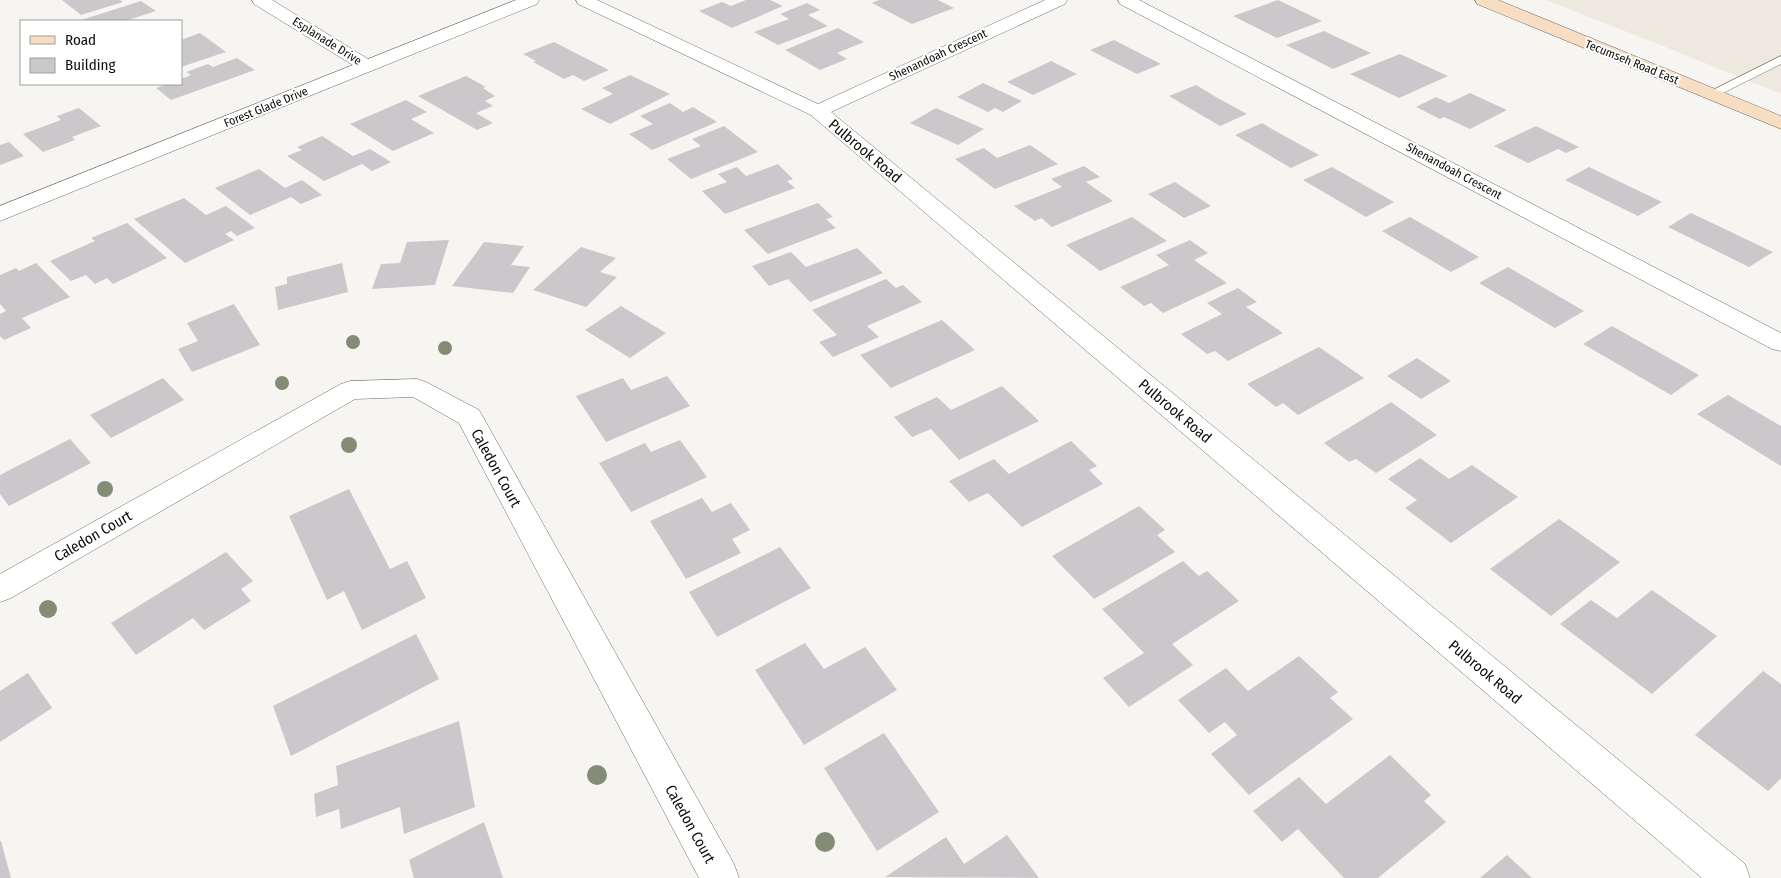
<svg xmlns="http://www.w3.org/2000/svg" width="1781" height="878" viewBox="0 0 1781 878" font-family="'Fira Sans Condensed',sans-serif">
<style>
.built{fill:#eee9df}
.building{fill:#cbc8cb}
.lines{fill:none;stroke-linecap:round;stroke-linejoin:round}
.service-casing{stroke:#6e6c6a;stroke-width:1}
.minor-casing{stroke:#6e6c6a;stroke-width:1}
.tertiary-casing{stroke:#6e6c6a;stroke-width:1}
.secondary-casing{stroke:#6e6c6a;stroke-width:1}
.service{fill:#fff;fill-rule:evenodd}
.minor{fill:#fff;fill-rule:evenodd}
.tertiary{fill:#fff;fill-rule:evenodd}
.secondary{fill:#f7dec3;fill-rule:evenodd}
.tree{fill:#858c75}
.labels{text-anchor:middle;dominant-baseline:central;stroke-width:4;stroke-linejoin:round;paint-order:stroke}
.far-street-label{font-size:12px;fill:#0e0d0c;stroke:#fff}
.street-label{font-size:15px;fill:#0e0d0c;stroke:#fff}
</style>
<rect width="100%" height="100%" fill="#f7f5f1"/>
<path class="built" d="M1546,0H1781V94L1663,46Z"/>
<path class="building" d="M62,0H120L123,2L81,15Z
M746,0H770L783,6L732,28L699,11L722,2L731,6Z
M879,0H938L954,8L912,24L872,3Z
M1278,0L1299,10L1322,21L1277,38L1233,16Z
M141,1L156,11L125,21H78Z
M807,3L820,10L808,15L828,26L778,45L754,32L789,19L780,14Z
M838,28L864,42L837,53L847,59L820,70L785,50Z
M1324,31L1345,41L1371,53L1333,69L1286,45Z
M200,33L226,52L181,67V40Z
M1114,40L1161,64L1137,74L1090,50Z
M554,42L609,70L584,81L573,75L564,79L533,62L536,61L523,54Z
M1400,54L1448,76L1399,98L1350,74Z
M237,58L255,70L171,100L156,88L168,84H181V79L191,75L186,72L208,64L213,67Z
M1051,61L1077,74L1033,95L1007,82Z
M630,75L670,94L610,124L581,109L613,94L602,88Z
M466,76L486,87L483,88L495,96L485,101L493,106L476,113L493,123L477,130L418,96Z
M983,83L1022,101L1003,112L995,108L988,112L957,97Z
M1196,85L1216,97L1247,114L1220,126L1169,96Z
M1470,93L1507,110L1470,129L1444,117L1440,119L1416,107L1436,97L1449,103Z
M406,100L427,112L411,119L434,133L393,151L350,124Z
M670,103L683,112L693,107L717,122L652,150L629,134L653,124L640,116Z
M79,108L101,126L72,137L75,140L43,152L23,134L61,120L57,116Z
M936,108L984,129L958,145L910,123Z
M1262,123L1279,133L1319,155L1291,168L1235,135Z
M724,126L758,152L691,179L667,159L701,146L692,139Z
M1536,126L1579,147L1566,153L1558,149L1528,163L1494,146Z
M322,136L353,156L370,149L391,162L372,171L362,164L324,181L287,156L302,150L297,147Z
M9,142L24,156L0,165V145Z
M1030,145L1058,164L995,189L955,159L984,148L997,158Z
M778,164L793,179L787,181L795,188L725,214L702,191L727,182L718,174L737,167L746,176Z
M1084,166L1100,177L1086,182L1113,201L1052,227L1041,218L1035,221L1014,206L1062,187L1051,179Z
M1332,167L1394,202L1366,217L1303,180Z
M1589,167L1662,202L1638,216L1565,180Z
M259,169L285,188L302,180L322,195L301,204L291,197L250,215L215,188Z
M1175,182L1211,206L1184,218L1148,194Z
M184,198L206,215L226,206L255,228L237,236L231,231L225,234L234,240L185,263L134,219Z
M818,203L833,217L826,219L836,228L768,254L744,230Z
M1691,213L1773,252L1749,267L1668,227Z
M1132,217L1167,241L1100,271L1066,245Z
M1410,217L1438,233L1479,257L1451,272L1382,231Z
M127,223L167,258L113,284L107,278L95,284L86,275L71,281L50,261L95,241L91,238Z
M449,240L435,285L372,289L381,264L400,263L407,242Z
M1190,240L1208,253L1194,260L1227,283L1163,313L1151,303L1144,306L1120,287L1169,265L1156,255Z
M484,242L524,246L511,265L530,267L513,293L452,286Z
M581,247L616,258L600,272L617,277L586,307L533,290Z
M857,248L883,273L810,302L788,279L769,286L752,266L791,252L806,267Z
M36,263L70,297L22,318L31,328L4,340L0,336V314L6,311L0,304V275L16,268L19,271Z
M342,263L348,292L278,310L275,287L287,284V277Z
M1508,267L1584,311L1555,328L1479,283Z
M886,279L896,288L903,285L922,302L867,326L879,337L833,357L819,342L837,335L812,310Z
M1238,288L1257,302L1246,307L1283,333L1228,361L1215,351L1207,354L1181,334L1222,314L1207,303Z
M234,304L260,345L192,372L178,349L198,341L187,323Z
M621,306L666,333L630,358L585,330Z
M942,320L975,350L891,388L860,355Z
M1612,326L1699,375L1671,395L1583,344Z
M1319,347L1364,378L1298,415L1283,403L1276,407L1247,384Z
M1417,358L1451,381L1421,399L1387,376Z
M667,376L690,406L606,442L576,396L623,378L631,390Z
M163,378L184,400L111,438L90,415Z
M1002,386L1039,421L959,460L931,429L912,437L894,417L937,397L951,410Z
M1728,395L1781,426V466L1697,414Z
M1391,402L1437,435L1376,473L1356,459L1349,462L1324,443Z
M70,439L91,463L9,506L0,494V475Z
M680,440L707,477L631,512L599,463L645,443L651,452Z
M1071,441L1097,466L1089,470L1103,484L1022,527L988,493L969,502L949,481L994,459L1009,474Z
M1420,458L1449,479L1472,465L1518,497L1451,543L1405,508L1417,500L1388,479Z
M349,489L390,569L407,561L426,598L362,630L344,591L327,600L289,516Z
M702,498L712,512L731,503L750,530L732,539L741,553L686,579L650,521Z
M1139,506L1165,530L1157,535L1175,552L1094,599L1052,556Z
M1559,519L1620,562L1551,616L1490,569Z
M780,547L811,588L717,637L689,592Z
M226,552L253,581L241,589L251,601L204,630L193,618L136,655L111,623Z
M1183,561L1199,576L1207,571L1239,601L1172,644L1193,665L1129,707L1103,678L1144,653L1102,609Z
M1652,590L1717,636L1652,694L1560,624L1591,600L1617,618Z
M416,634L439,679L291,756L273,706Z
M805,643L824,669L865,647L897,690L804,745L755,670Z
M1299,656L1338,692L1330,698L1353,719L1249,795L1211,754L1237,735L1225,722L1209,733L1178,700L1226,668L1248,691Z
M1763,671L1781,684V778L1768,791L1695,735Z
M28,673L52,708L0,742V691Z
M459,721L475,807L404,834L400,807L341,829L339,809L316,817L314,794L338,785L336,766Z
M884,733L939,812L877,851L824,768Z
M1390,755L1431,795L1424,801L1446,822L1378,878H1344L1298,829L1282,842L1253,811L1299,777L1326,804Z
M484,822L503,878H414L409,860Z
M1007,835L1039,878L885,877L946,837L964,864Z
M0,841H1L11,878H0Z
M1507,855L1532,878H1480Z"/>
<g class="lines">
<g class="service-casing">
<path id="service" d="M1781,56V64L1715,97H1707L1705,94Z"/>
</g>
<g class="minor-casing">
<path id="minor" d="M252,0H272L373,62L376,66L373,70L367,72L361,70L254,4Z
M576,0H597L818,104L1045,0H1067L1065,4L831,112L1745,864L1750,878H1702L811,115L578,4Z
M1118,0H1139L1781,333V351L1772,349L1120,4Z
M417,379L426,382L479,410L734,864L739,878H699L459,423L413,397L355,399L11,598L0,602V574L341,384L350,381Z"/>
</g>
<g class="tertiary-casing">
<path id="tertiary" d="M516,0H539L537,4L0,221V206Z"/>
</g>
<g class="secondary-casing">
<path id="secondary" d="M1475,0H1498L1781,116V129L1477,4Z"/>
</g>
<use href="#service" class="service"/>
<use href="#minor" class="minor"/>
<use href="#tertiary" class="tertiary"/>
<use href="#secondary" class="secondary"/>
</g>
<g class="tree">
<circle cx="353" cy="342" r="7"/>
<circle cx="445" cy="348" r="7"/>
<circle cx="282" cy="383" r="7"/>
<circle cx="349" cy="445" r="8"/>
<circle cx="105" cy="489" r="8"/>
<circle cx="48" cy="609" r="9"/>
<circle cx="597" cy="775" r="10"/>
<circle cx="825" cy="842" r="10"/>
</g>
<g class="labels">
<g class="far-street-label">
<text transform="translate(327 41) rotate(32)">Esplanade Drive</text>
<text transform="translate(938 55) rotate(-25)">Shenandoah Crescent</text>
<text transform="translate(1632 62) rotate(22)">Tecumseh Road East</text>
<text transform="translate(266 107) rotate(-22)">Forest Glade Drive</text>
<text transform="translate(1454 171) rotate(28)">Shenandoah Crescent</text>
</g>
<g class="street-label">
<text transform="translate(865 151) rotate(40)">Pulbrook Road</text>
<text transform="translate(1175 411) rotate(40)">Pulbrook Road</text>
<text transform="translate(496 468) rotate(61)">Caledon Court</text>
<text transform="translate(93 536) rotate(-30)">Caledon Court</text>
<text transform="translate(1485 672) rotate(40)">Pulbrook Road</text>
<text transform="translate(690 824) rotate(61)">Caledon Court</text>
</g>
</g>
<rect x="20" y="20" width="162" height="65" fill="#ffffff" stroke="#9f9e9e"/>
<rect x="30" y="36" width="25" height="8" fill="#f7dec3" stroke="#9f9e9e"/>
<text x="65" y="45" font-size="15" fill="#0e0d0c">Road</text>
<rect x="30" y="58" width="25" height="15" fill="#cbc8cb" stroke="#9f9e9e"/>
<text x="65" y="70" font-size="15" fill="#0e0d0c">Building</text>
</svg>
